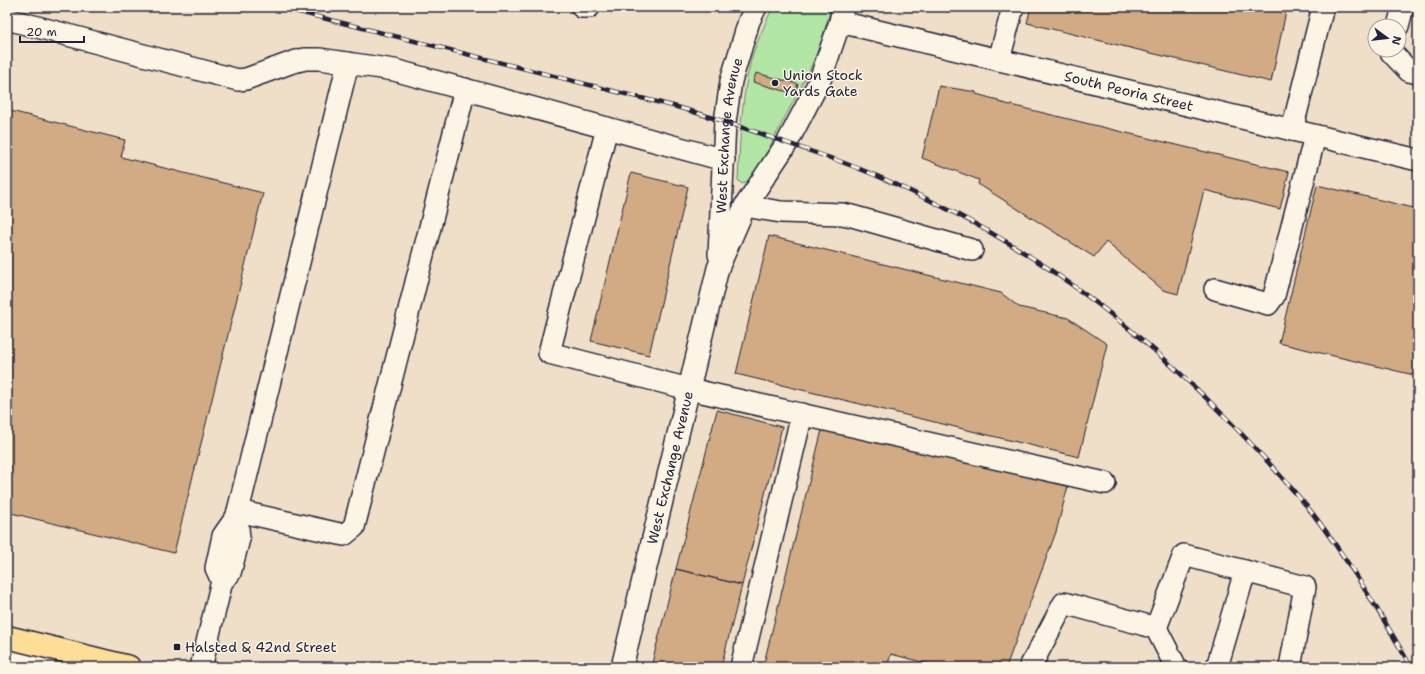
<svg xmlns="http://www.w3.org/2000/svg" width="1425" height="674" viewBox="0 0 1425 674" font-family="'Shantell Sans',sans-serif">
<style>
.built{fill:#efdfc8;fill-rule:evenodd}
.green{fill:#b3e5a5;stroke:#6a8470}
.building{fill:#d2ab84;stroke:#22223b}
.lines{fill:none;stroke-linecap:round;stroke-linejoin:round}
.minor-casing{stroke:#22223b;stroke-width:24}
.major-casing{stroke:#22223b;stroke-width:25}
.minor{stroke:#fcf5e5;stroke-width:21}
.major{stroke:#fedd96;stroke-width:22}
.rail-casing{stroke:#22223b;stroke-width:4.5}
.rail{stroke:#fcf5e5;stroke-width:3;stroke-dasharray:9;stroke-linecap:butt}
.poi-dot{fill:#22223b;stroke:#fcf5e5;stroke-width:1.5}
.labels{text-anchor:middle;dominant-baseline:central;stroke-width:3;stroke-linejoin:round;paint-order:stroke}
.poi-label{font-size:14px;fill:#22223b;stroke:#fcf5e5;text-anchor:start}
.street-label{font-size:14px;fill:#22223b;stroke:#fcf5e5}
</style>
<rect width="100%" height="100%" fill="#fcf5e5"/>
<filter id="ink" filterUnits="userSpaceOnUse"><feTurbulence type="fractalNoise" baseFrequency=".025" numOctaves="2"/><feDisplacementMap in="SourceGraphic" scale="8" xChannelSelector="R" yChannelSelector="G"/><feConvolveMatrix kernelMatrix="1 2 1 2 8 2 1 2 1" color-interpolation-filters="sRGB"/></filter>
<g filter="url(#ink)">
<path class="built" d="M7,7H1418V667H141L7,632ZM1375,26H1399V50H1375Z"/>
<path class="green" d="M773,7H831L820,46L809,71L766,154L748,181L742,184L738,180C740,142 741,102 750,64C755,45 764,26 773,7Z"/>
<path class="building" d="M1031,7H1287L1271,82L1027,23Z
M756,73L798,84L795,94L753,82Z
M939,86L976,92V94L998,100V102L1289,172L1280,209L1204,190L1178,294L1163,290L1106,242L1094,257L978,184L979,180L922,158Z
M7,110L125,140L121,157L263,193L174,553L7,512Z
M631,173L688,187L649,355L591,341Z
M1317,185L1418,209V376L1279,343Z
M769,236L1001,293L1019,307L1068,318L1107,344L1079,457L736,374Z
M717,410L782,427L742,585L676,569Z
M823,426L1068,486L1056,532L1006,667H941L891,654L887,667H763Z
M676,569L742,585L721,667H651Z"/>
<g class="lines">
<g class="minor-casing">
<g id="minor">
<path d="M582,7H589"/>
<path d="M7,19L238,80L246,79L293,62L305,59H320L394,70L724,160"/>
<path id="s1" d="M840,22L1418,160"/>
<path d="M1398,26L1403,7"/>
<path d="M1392,50L1391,52L1409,71L1418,73"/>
<path d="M999,60L1013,7"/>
<path d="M607,128L549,353L689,389L1105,483"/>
<path d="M1292,130L1323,7"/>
<path d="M745,206L781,212L842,214L852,216L972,250"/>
<path id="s2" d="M719,255L725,122L731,81L749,21L756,7"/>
<path d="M1215,289L1268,304L1274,296L1315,136"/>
<path d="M238,511L344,535L354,527L465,89"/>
<path d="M222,581L216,568L223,536L237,516"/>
<path d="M1156,628L1184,555L1305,587L1290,667"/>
<path d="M201,667L222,581L230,573L239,539L237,516L238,511L348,63"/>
<path id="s3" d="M622,667L718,268L745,206L787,143L820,80L840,22L843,7"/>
<path d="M741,667L802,414"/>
<path d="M1030,667L1064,603L1156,628L1176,667"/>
<path d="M1217,667L1245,571"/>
</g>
</g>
<g class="major-casing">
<path id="major" d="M7,637L129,667"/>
</g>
<use href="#minor" class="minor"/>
<use href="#major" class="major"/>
<g class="rail-casing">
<path id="rail" d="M279,7L677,107C722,120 768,136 813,152C840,161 867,171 893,183C935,202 976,223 1015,247C1095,296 1168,358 1233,425C1261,454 1288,483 1313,514C1350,562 1381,614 1411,667"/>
</g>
<use href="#rail" class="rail"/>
</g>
</g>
<g class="poi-dot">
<circle cx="775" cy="83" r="4"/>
<rect x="173" y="643" width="8" height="8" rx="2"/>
</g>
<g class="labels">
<g class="poi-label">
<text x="783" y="75">Union Stock<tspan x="783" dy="16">Yards Gate</tspan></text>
<text x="185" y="647">Halsted &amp; 42nd Street</text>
</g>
<g class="street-label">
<text stroke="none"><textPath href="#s1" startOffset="297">South Peoria Street</textPath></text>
<text stroke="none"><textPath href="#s2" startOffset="120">West Exchange Avenue</textPath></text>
<text stroke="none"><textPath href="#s3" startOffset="205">West Exchange Avenue</textPath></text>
</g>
</g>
<rect width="1425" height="674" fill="none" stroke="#fcf5e5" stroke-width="24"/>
<rect x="12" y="12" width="1401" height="650" fill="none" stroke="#22223b" stroke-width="1.5" filter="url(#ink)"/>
<g transform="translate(1387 38) rotate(105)"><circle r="19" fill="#fcf5e5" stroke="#a5a1a1"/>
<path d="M0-3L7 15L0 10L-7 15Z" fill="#22223b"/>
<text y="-6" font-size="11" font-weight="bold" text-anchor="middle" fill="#22223b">N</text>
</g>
<path d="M20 36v6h64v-6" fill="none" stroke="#22223b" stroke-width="2"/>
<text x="26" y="36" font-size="12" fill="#22223b" stroke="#fcf5e5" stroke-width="3" paint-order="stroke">20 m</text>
</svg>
